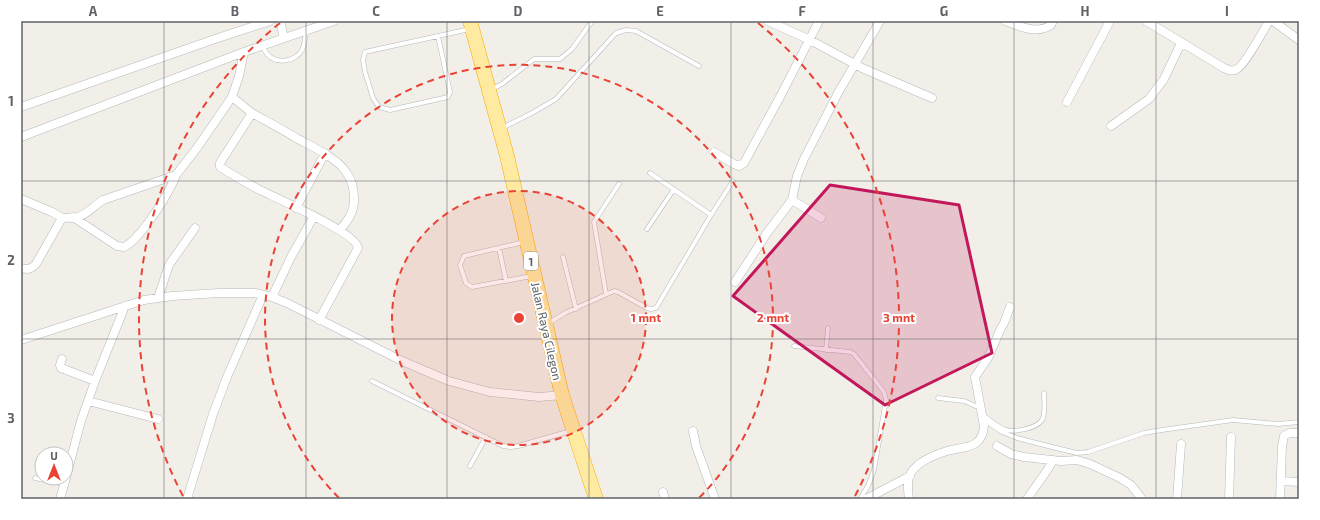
<svg xmlns="http://www.w3.org/2000/svg" width="1320" height="520" viewBox="0 0 1320 520" font-family="'Exo 2',sans-serif">
<style>
.lines{fill:none;stroke-linecap:round;stroke-linejoin:round}
.service-casing{stroke:#b5b8bc;stroke-width:5}
.minor-casing{stroke:#b5b8bc;stroke-width:9}
.trunk-casing{stroke:#f9ab00;stroke-width:15}
.service{stroke:#fff;stroke-width:4}
.minor{stroke:#fff;stroke-width:8}
.trunk{stroke:#feeaa1;stroke-width:14}
.marked{fill:#c2185b;fill-opacity:0.2;stroke:#c2185b;stroke-width:3;stroke-linejoin:round}
.grid{fill:none;stroke:#5f6368;stroke-width:1;stroke-opacity:0.55}
.ring{fill:none;stroke:#ea4335;stroke-width:2;stroke-dasharray:7 5}
.labels{text-anchor:middle;dominant-baseline:central;stroke-width:4;stroke-linejoin:round;paint-order:stroke}
.shield{fill:#fff;stroke:#8f9295;stroke-width:1}
.shield-label{font-size:11px;font-weight:bold;fill:#5f6368}
.street-label{font-size:12px;fill:#5f6368;stroke:#fff}
.centre{fill:#ea4335;stroke:#fff;stroke-width:2}
.ring-label{font-size:12px;text-anchor:middle;font-weight:bold;fill:#ea4335;stroke:#fff;stroke-width:4;stroke-linejoin:round;paint-order:stroke}
.neatline{fill:none;stroke:#5f6368;stroke-width:1.5}
.grid-label{font-size:13px;text-anchor:middle;font-weight:bold;fill:#5f6368}
</style>
<rect width="100%" height="100%" fill="#f1efe8"/>
<g class="lines">
<g class="service-casing">
<path id="service" d="M438,36L450,92L448,97L390,110L379,107L373,98L365,72L363,60L365,52L470,29
M263,47C264,49 266,53 268,55C277,64 295,62 302,50C305,44 305,38 306,31
M492,89L502,84L534,59H560L572,49L592,21
M502,128L532,113L556,99L616,33L626,30L636,31L699,66
M650,173L711,215
M647,229L674,189
M524,242L464,256L460,265L466,283L472,287L532,276
M499,248L506,281
M563,257L576,309
M606,294L594,222L619,184
M549,323L565,313L614,291L618,292L647,308L651,309L656,308L711,215L733,181
M794,346L850,352L854,354L884,392L886,400L874,470L868,486L860,499
M826,350L828,328
M372,381L503,446L511,447L518,446L571,431
M938,398L964,401L980,408
M983,415C990,420 996,426 1004,429C1013,433 1036,429 1042,420C1046,414 1044,401 1044,393
M984,420L1002,432L1017,438L1052,447L1077,453L1088,452L1144,433L1162,430L1233,420L1278,424L1299,422
M470,466L486,437
M35,478L64,484"/>
</g>
<g class="minor-casing">
<path id="minor" d="M280,21L284,38
M768,21L810,40L862,68L932,98
M1005,21C1020,26 1036,35 1051,25L1053,21
M1146,21L1224,68C1229,70 1232,72 1237,69C1245,65 1263,31 1269,21
M1273,21L1299,40
M232,97L252,113L220,163V167C233,175 246,183 260,190C276,198 357,233 358,248L319,320
M1067,102L1110,21
M21,107L215,39L270,21
M252,113C268,122 283,130 298,139C313,147 337,158 346,172C352,180 354,189 354,198C355,210 348,222 339,230
M1111,126L1149,99L1164,79L1181,43
M21,137L244,52L334,21
M714,152L734,164L739,166L744,163L781,95L819,21
M21,199L52,212L62,218C67,217 73,219 78,217C86,215 95,205 103,200L176,175L197,148L232,97L239,76L244,52
M792,200L821,218
M296,208L325,153
M73,217L117,246L124,247C140,240 170,192 176,175
M21,268C28,270 31,269 36,264L62,218
M735,282L767,233L792,200L797,176L804,159L838,93L880,21
M272,297L291,257L314,216
M158,298L169,265L195,228
M21,340L144,300L172,296L219,293H255L272,297L287,303L402,361L449,381L490,392L539,397L562,395
M62,359L60,365L61,368L95,381
M88,401L158,419
M693,431L696,446L715,499
M997,446L1011,454L1024,457L1061,461L1077,460L1090,464L1120,478L1131,485L1142,499
M66,477L81,421L95,381L125,306
M1281,481L1299,482
M663,492L665,499
M60,499L66,478
M187,499L213,414L227,377L263,295
M866,499L910,476
M909,499C908,492 907,484 909,477C914,463 934,455 947,451C964,446 982,450 984,426L975,377L988,358L1001,328L1004,323L1010,307
M1027,499L1048,469L1053,460
M1177,499L1181,444
M1229,499L1231,437
M1280,499L1282,446L1284,436L1289,433H1299"/>
</g>
<g class="trunk-casing">
<path id="trunk" d="M470,21L507,156L562,395L596,499"/>
</g>
<use href="#service" class="service"/>
<use href="#minor" class="minor"/>
<use href="#trunk" class="trunk"/>
</g>
<path class="marked" d="M830,185L959,205L992,353L885,405L733,296Z"/>
<path class="grid" d="M164,21V499M306,21V499M447,21V499M589,21V499M731,21V499M873,21V499M1014,21V499M1156,21V499M21,181H1299M21,339H1299"/>
<circle cx="519" cy="318" r="127" fill="#ea4335" fill-opacity=".12"/>
<g class="ring">
<circle cx="519" cy="318" r="127"/>
<path d="M339 498A254 254 0 1 1 699 498"/>
<path d="M183 496A380 380 0 0 1 280 23M758 23A380 380 0 0 1 855 496"/>
</g>
<g class="labels">
<rect class="shield" x="524" y="252" width="14" height="18" rx="3"/>
<g class="shield-label">
<text x="531" y="261">1</text>
</g>
<g class="street-label">
<text transform="translate(547 331) rotate(77)">Jalan Raya Cilegon</text>
</g>
</g>
<circle cx="519" cy="318" r="6" class="centre"/>
<g class="ring-label">
<text x="646" y="322">1 mnt</text>
<text x="773" y="322">2 mnt</text>
<text x="899" y="322">3 mnt</text>
</g>
<rect width="1320" height="520" fill="none" stroke="#ffffff" stroke-width="44"/>
<g transform="translate(54 466)"><circle r="19" fill="#ffffff" stroke="#bfc1c3"/>
<path d="M0-3L7 15L0 10L-7 15Z" fill="#ea4335"/>
<text y="-6" font-size="11" font-weight="bold" text-anchor="middle" fill="#5f6368">U</text>
</g>
<rect x="22" y="22" width="1276" height="476" class="neatline"/>
<g class="grid-label">
<text x="93" y="16">A</text>
<text x="235" y="16">B</text>
<text x="376" y="16">C</text>
<text x="518" y="16">D</text>
<text x="660" y="16">E</text>
<text x="802" y="16">F</text>
<text x="944" y="16">G</text>
<text x="1085" y="16">H</text>
<text x="1227" y="16">I</text>
<text x="11" y="106">1</text>
<text x="11" y="265">2</text>
<text x="11" y="423">3</text>
</g>
</svg>
